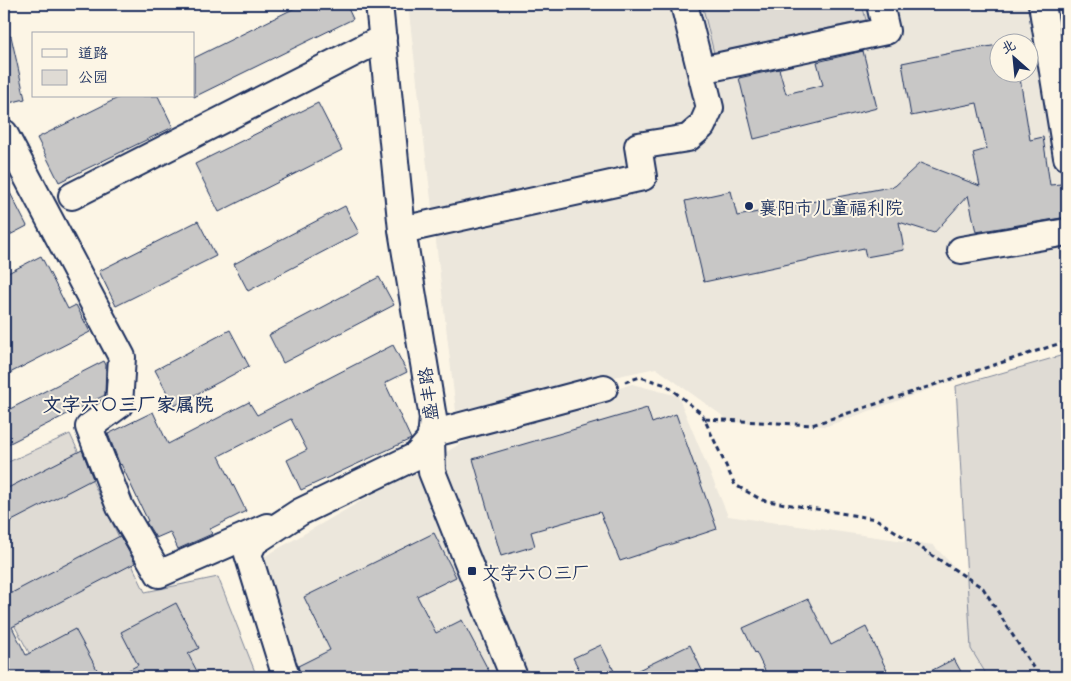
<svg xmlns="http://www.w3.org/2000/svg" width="1071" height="681" viewBox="0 0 1071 681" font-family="'Playpen Sans','LXGW WenKai TC',sans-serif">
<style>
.built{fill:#ece7dc;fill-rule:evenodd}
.green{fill:#dfdbd4;stroke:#7d8599}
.building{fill:#c8c7c6;stroke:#1b2f5e}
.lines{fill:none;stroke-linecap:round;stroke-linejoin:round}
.minor-casing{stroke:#1b2f5e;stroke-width:30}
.path{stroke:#1b2f5e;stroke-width:3;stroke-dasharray:5 4;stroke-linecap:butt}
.minor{stroke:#fcf5e5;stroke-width:26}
.poi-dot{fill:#1b2f5e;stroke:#fcf5e5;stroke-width:2}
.labels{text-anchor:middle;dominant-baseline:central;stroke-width:4;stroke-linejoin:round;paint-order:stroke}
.poi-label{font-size:18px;fill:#1b2f5e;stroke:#fcf5e5;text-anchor:start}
.street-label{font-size:18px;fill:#1b2f5e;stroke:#fcf5e5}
.neighbourhood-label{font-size:19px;font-weight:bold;fill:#1b2f5e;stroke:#fcf5e5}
</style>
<rect width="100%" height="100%" fill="#fcf5e5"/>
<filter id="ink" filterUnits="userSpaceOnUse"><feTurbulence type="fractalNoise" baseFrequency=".02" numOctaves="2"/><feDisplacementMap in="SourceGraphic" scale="10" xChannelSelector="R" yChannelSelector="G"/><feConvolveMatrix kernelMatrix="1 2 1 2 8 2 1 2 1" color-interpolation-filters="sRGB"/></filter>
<g filter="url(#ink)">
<path class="built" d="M409,4H1067V340L827,426L731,422L656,368L456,411L408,5ZM998,42H1028V72H998Z
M632,384L678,396L728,516L933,545L967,580L971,649L988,677H279L262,558L474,436Z"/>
<path class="green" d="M702,4H862L866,20L714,53Z
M1067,354V677H988L971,649L956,386Z
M70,434L145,592L218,577L257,677H42L4,606V464Z"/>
<path class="building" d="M303,4H346L353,19L194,97V58Z
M11,36L25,99L9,103L4,81V37Z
M998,45V72H1019L1030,140L1043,137L1050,185L1061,184L1067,217L976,232L968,195L934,233L899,222L904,250L866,257L864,248L704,282L685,201L731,191L737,216L895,186L920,163L980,186L973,153L987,149L977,103L911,116L902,63L956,52Z
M863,51L877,108L754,139L739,78L779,69L786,94L823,85L817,62Z
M122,96H158L173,127L59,182L37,138Z
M318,103L342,150L219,212L195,164Z
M4,181L27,226L4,238Z
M345,206L359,233L248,291L234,264Z
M198,221L216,256L116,306L99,271Z
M41,256L68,309L76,305L90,332L4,376V275Z
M379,277L394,305L283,363L269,335Z
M230,330L249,366L174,406L155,370Z
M393,345L407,372L385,383L411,439L301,490L287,460L307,450L291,419L219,456L246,511L210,529L212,534L178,549L170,532L156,538L146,522L148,521L121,464L120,465L108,434L153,412L168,444L249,402L257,415Z
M104,361L106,365L105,395L4,446V412Z
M647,408L652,423L676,414L717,529L620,561L600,512L531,532L535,546L501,556L473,459Z
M82,450L93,479L4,525V490Z
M434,533L456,577L417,596L436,633L462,620L492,677H301L298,666L330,650L304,597Z
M120,536L135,563L12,627L26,655L75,629L101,677H4V597Z
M808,599L831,645L866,627L890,677H768L756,652L755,653L743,628Z
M176,603L199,648L188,654L200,677H116L138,665L121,632Z
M601,645L617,677H583L573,658Z
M690,645L705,677H624Z
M954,659L964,677H919Z"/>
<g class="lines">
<g class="minor-casing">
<path id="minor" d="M1042,4L1067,157
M701,70L886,31L880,4
M4,133L122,357L119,405L89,427L120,507L159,574L267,527
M72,196L383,38
M402,230L643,177L638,146L688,138L702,126L710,108L684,4
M961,250L1067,232
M431,434L604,388
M431,439L432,472L514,677
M286,677L248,554L254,542L300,512L416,456L431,439L433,418L402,230L379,4"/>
</g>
<path class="path" d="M625,382L640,377L666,385L702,414L735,485L762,500L876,519L983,588L1039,677
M705,419L812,425L1067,341"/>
<use href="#minor" class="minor"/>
</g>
</g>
<g class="poi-dot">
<circle cx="749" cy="206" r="5"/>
<rect x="467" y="566" width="10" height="10" rx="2.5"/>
</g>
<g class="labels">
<g class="poi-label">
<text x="759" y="206">襄阳市儿童福利院</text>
<text x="482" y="571">文字六〇三厂</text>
</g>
<g class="street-label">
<text transform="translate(427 394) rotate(-97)">盛丰路</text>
</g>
<g class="neighbourhood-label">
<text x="128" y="403">文字六〇三厂家属院</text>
</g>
</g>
<rect width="1071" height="681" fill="none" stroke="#fcf5e5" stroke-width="20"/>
<rect x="10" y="10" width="1051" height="661" fill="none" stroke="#1b2f5e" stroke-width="2" filter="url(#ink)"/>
<rect x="32" y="32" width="162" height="65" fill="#fcf5e5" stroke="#a2a6af"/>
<rect x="42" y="49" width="25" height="8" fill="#fcf5e5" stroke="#a2a6af"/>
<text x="78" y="58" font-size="15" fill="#1b2f5e">道路</text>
<rect x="42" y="70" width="25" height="15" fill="#dfdbd4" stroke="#a2a6af"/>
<text x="78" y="82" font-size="15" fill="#1b2f5e">公园</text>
<g transform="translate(1014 58) rotate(333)"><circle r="24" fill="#fcf5e5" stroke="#a2a6af"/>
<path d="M0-4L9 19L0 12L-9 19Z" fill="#1b2f5e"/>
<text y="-8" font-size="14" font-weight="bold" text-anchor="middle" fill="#1b2f5e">北</text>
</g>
</svg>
